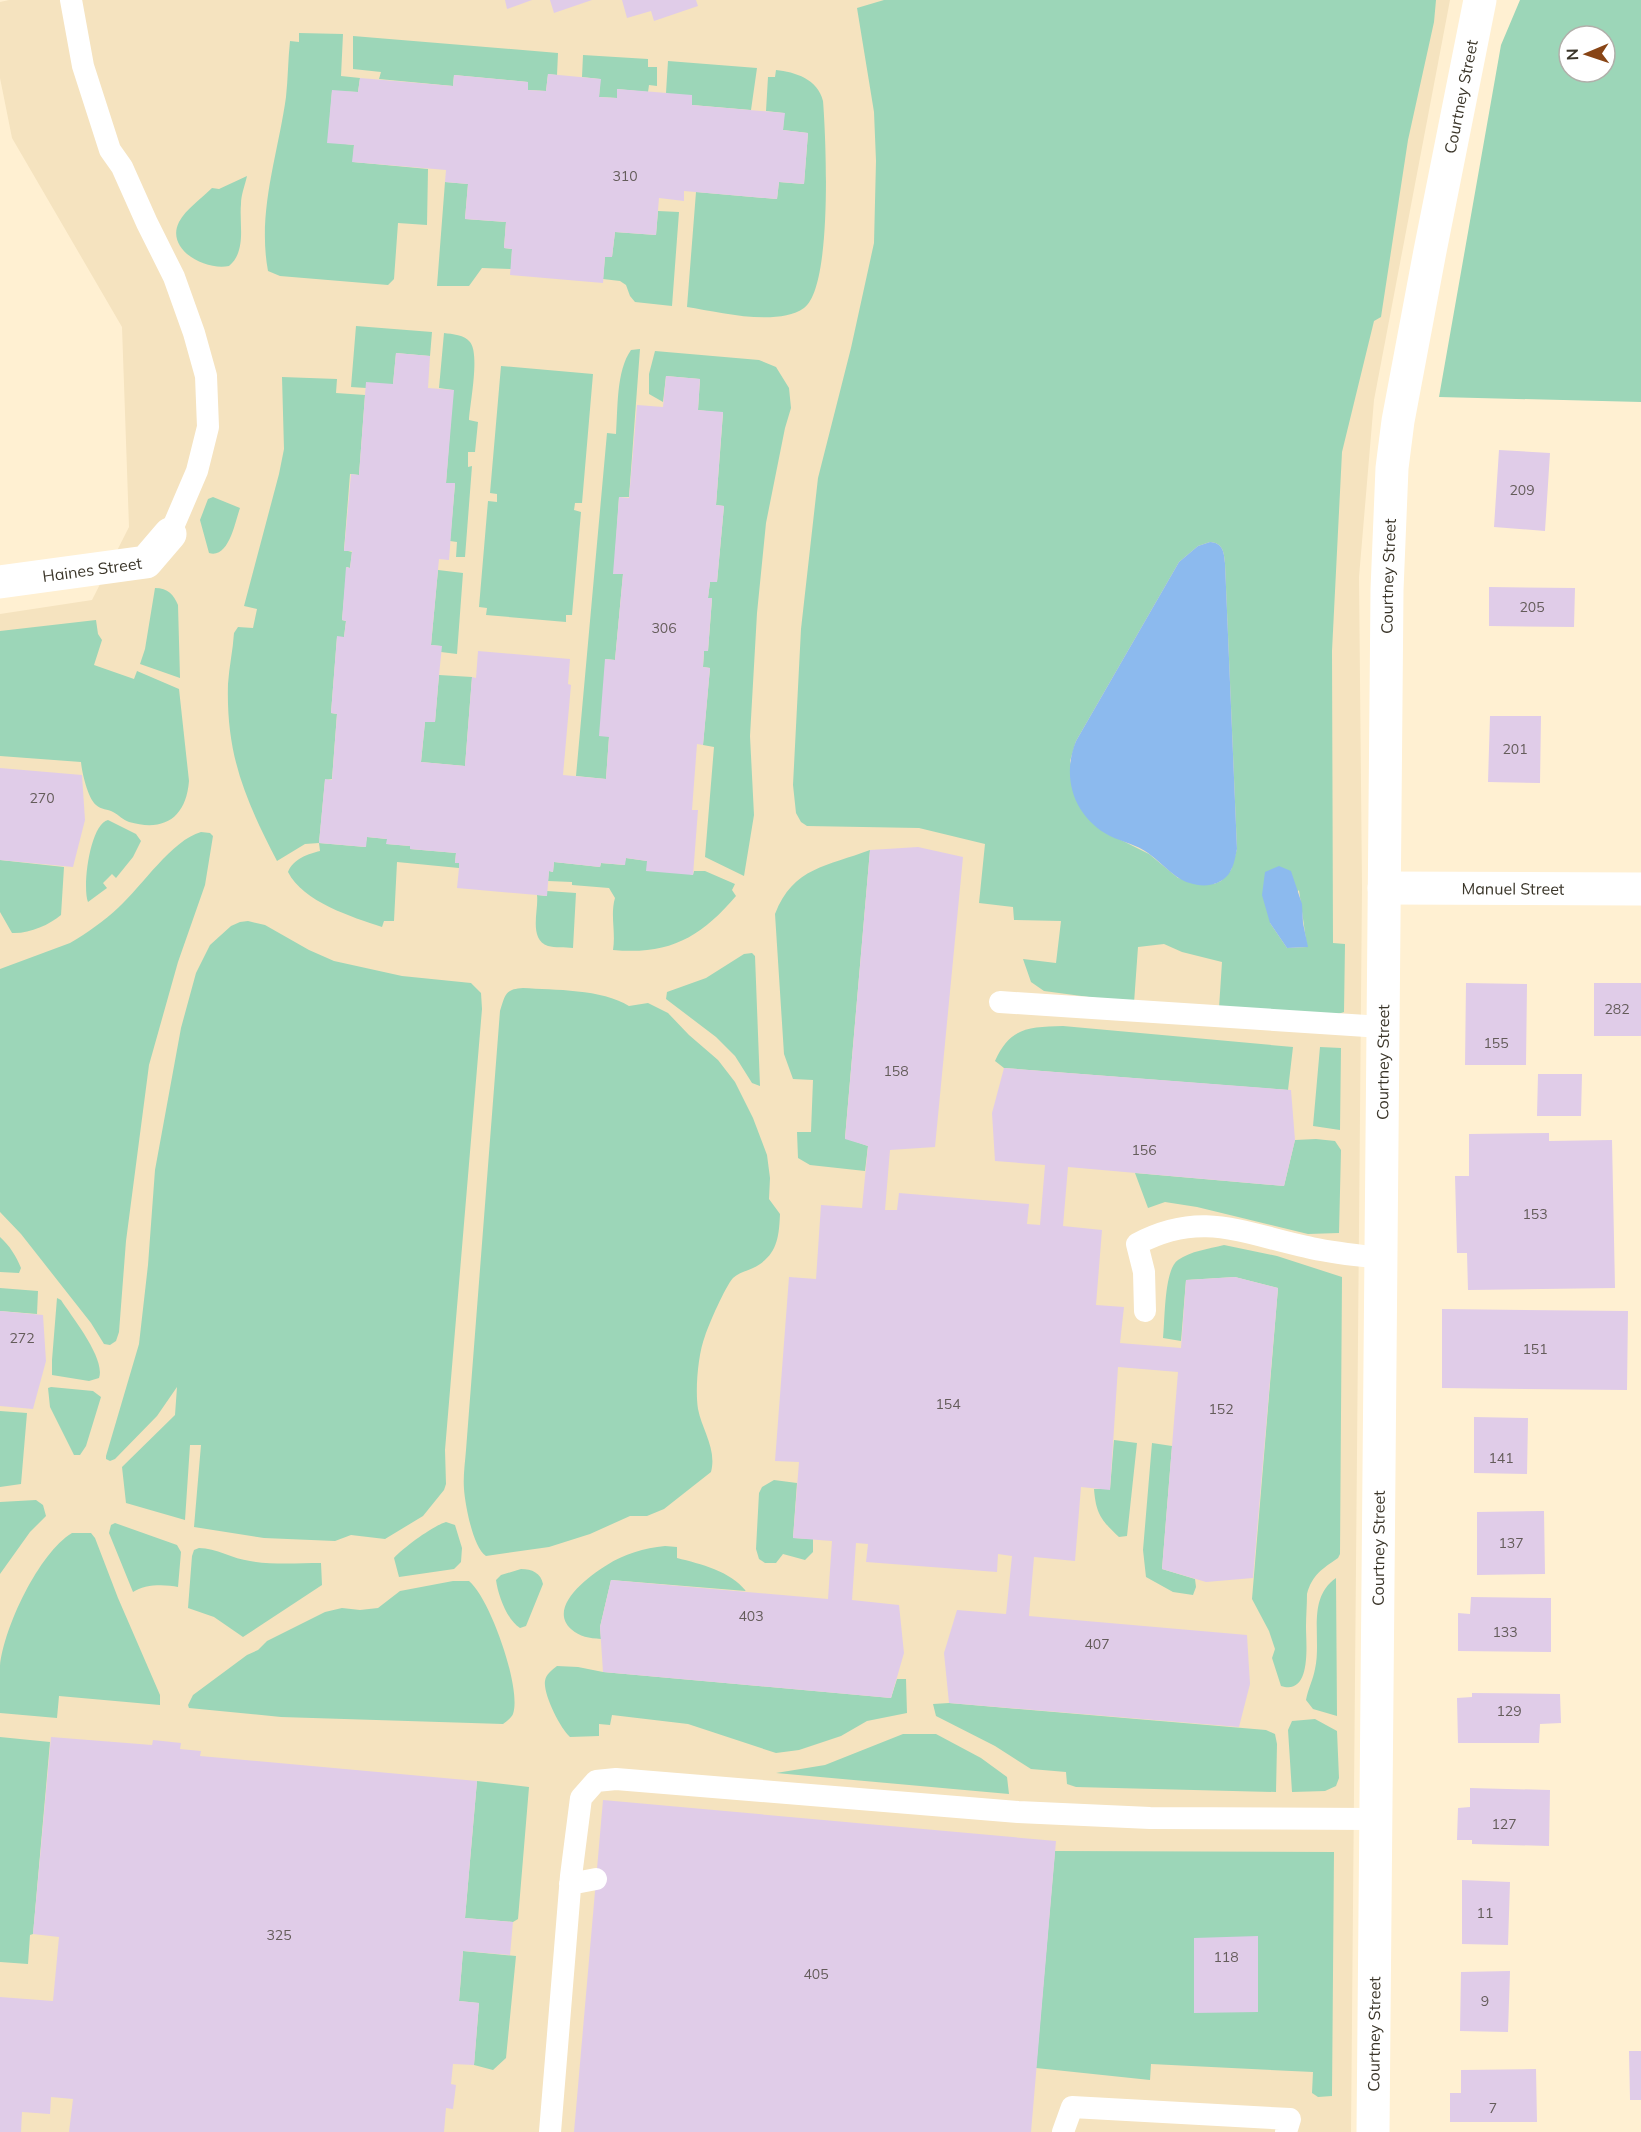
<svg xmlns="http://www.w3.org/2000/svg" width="1641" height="2132" viewBox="0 0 1641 2132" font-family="Mulish,sans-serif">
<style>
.built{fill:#f5e3bf}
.green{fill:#9cd6b8;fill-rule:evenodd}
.water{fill:#8cbaee}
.building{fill:#e0cce8}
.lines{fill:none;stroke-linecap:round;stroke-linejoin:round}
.lane{stroke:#fff;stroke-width:22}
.street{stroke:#fff;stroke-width:33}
.labels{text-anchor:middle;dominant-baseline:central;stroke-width:4.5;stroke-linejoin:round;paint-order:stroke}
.number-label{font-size:14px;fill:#645c5a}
.street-label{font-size:16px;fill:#3b362a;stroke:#fff}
</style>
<rect width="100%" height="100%" fill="#fff0d2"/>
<path class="built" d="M9,0H1450L1374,400L1359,577L1362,887L1351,2132H0V614L92,600L129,527L122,327L12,138L0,78V2Z"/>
<path class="green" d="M884,0H1436L1434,22L1408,140L1381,317L1374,321L1342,452L1332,651L1333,943L1345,944L1344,1012L1338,1014L1219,1008L1222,962L1182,952L1164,944L1138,947L1134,1003L1044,991L1031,982L1023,959L1056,963L1061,921L1014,920L1013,907L979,903L985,844L919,828L807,826L801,822L796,813L793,785L801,629L818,478L851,348L874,243L876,161L874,112L857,8ZM1210,542C1223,543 1224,552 1225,563L1237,849L1231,870L1221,881L1214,884L1178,878L1149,854L1101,830L1086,816L1070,761L1076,741L1179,562L1198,546ZM1299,890L1307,947L1287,948L1270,923Z
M1520,0H1641V402L1439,397L1501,45ZM1569,36H1605V72H1569Z
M299,33L343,34L341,76L360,78L358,92L332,91L328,142L354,145L353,162L428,169L427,225L398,223L394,279L388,285L280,276L268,271C257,212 278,155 286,97C288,78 288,60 290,41L299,42Z
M353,36L558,53L557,75L548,74L546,91L528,90V82L454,75L453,86L379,79L381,72L353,69Z
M583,55L648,59V67H657V86L649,85L648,92L617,89V98L599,97L600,79L582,77Z
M668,61L757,68L751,110L692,105L666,93Z
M776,70C795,72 818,79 823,101C826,137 833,287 804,308C777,327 719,312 687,307L696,192L777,199L779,182L804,184L808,133L783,130L784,113L766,111L768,77H775Z
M247,176C245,185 241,195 241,204C239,224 247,251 229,266C206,271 165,250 179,222C186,209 202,198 212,188L219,189Z
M445,182L468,184L465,219L506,222L504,248L512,249L511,269L482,268L469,286H437Z
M658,211L679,212L672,306L635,302L630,296L626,285L620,281L603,279L605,257H612L615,232L656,235Z
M356,326L432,332L430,356L396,353L393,384L366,388L351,387Z
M444,333C452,334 465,335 470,342C480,354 470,403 469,420L478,422L475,452H468V467L472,466L465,557H456L457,542L450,541L455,484L446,483L453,390L439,388Z
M640,349L629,497H619L614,574H623L615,660L605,659L609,737L606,779L576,776L607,433L616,434C618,409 616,371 631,350Z
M655,351L759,360L776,367L789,388L791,408L785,428L766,523L757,613L750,736L754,815L744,876L705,857L714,747L703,745L710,668L703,667L704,651H708L712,599L708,598L710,582H717L724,506L716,505L723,413L698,410L700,379L666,376L663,402L649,394V374Z
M501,366L593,374L582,503H575L574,510L581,512L572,615H566V622L486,615L487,608L479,607L488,501L497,502V494L490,493Z
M282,377L337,379L336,393L365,395L359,475L350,474L344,550L352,552L350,568L347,567L342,620L346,621L344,637H337L331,713L337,714L332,779L325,780L319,843L365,847L367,837L387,839V844L410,846V849L456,853L455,863H459V868L397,862L394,921H384L382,927C352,917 303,902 288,872C293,859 308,854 320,851L319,843L305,844L277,861C245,799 226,755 228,684C229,667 233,650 234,633L238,627L253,628L257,609L244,606L279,474L284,449Z
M213,497L240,508C235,522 229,559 209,553L200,520L208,499Z
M438,570L463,573L457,654L441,652V646L431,645Z
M155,588C168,588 174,595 178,605L180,678L140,664L145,649Z
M96,620L98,634L102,640L94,665L134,679L137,671L179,689L189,781C186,818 164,832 129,822C123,820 119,815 113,812C108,809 101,810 96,805C88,798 82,773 81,762L0,756V631Z
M439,675L472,677L465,766L421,762L425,722H435Z
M108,820L136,834L141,841L133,857L116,878L112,874L103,883L107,888L88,902C82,887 90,824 108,820Z
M201,832L210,833L213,836L205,885L178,962L149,1065L126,1241L119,1332L116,1341L110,1345L104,1344L91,1323L21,1234L0,1212V969L70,943C87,933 104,921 119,907C142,886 172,840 201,832Z
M870,850L845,1138L868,1146L865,1171L810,1165L798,1158L797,1132H811L813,1080L793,1079L784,1054L775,914C793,867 828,866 870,850Z
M626,858L647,861L693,875L694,871H705L735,884L732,890L736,896C700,938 669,955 613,950C616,932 610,915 615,898L609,888L572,885V882L548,881L549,871L553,872L554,862L600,867L601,863L624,865Z
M0,860L64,867L61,915C49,925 29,934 12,933L0,912Z
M547,891L576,893L573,948C565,947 555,948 548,946C528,939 539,910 537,895L547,896Z
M248,921L265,925L309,950L334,961L402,976L471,983L481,993L482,1009L445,1450L446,1484L444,1490L423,1516L385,1539L351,1535L335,1541L264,1538L194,1527L201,1445H190L185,1520L126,1503L122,1467L175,1415L177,1387L157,1416L115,1459L110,1461L106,1459V1456L139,1344L148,1265L155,1170L181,1028L196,973L210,945L231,926L240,922Z
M752,953L755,956L760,1086L752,1083L735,1056L716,1037L666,999L667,992L706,978L744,954Z
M523,988C554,990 602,989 629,1006L648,1003L668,1013L689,1035L718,1060L735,1082L753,1118L767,1155L770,1178L769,1199L780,1214C779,1238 777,1256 753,1268C747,1271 738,1273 733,1278C725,1287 709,1324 705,1336C698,1354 695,1390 698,1409C702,1430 717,1449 711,1472L664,1509L647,1516H630L590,1534L549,1547L486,1556C473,1548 465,1504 464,1489C463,1476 465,1463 466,1450L500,1011C505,995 505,989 523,988Z
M1063,1026L1293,1047L1288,1090L1004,1068L995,1061C1010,1027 1029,1027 1063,1026Z
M1320,1047L1341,1048L1340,1130L1313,1126Z
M1316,1139L1335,1141L1341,1150L1339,1233L1308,1234L1197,1207L1165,1202L1148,1208L1135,1173L1284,1186L1295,1140Z
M0,1237C10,1246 16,1256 21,1268L19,1273L0,1272Z
M1224,1245L1277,1256L1342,1277L1340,1554L1338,1558C1322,1569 1312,1575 1307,1594C1307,1605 1306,1616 1306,1627C1306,1644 1312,1696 1281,1686L1272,1658L1275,1649L1269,1631L1252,1599L1278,1288L1235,1277L1186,1280L1181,1341L1163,1338C1165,1321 1164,1269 1178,1260C1191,1251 1208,1249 1224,1245Z
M0,1288L38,1291L37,1314L0,1311Z
M57,1298L61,1300C72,1317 106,1359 99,1378L89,1381L52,1375V1360Z
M51,1387L93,1391L101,1397L86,1446L80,1455H74L50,1407L48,1388Z
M0,1411L27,1413L21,1484L0,1487Z
M1114,1440L1137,1443L1127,1536L1119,1537C1101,1520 1096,1514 1094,1489H1110Z
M1152,1443L1172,1446L1162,1569L1195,1579L1196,1587L1193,1595L1173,1592L1146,1577L1143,1550Z
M774,1480L797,1483L793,1538L813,1539V1552L805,1560L783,1554L776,1563H765L759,1559L756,1549L759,1493L762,1487Z
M36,1500L43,1505L46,1516L30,1532L0,1574V1502Z
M446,1522L455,1525L462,1548L461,1562L454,1569L399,1577L394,1558C404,1547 433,1526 446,1522Z
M115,1523L177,1545L181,1552L178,1587C165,1584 144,1584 133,1592L109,1533L111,1525Z
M72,1533H91L95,1538L118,1598L160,1695V1705L59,1696L57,1718L0,1713C0,1697 0,1681 0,1666C4,1627 39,1553 72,1533Z
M665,1546L677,1547V1558C701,1564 730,1571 746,1591L611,1580L600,1627L601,1639C589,1638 580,1637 571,1629C547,1607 589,1576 607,1565C624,1554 644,1548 665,1546Z
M199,1548C216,1548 233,1559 250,1561C273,1565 298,1563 321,1563L322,1585L243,1637L214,1617L188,1608L192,1556L194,1550Z
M521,1569C532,1569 541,1573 543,1584L526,1626L520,1628C507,1620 498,1595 496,1580L501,1575Z
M1336,1578L1337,1716L1313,1709L1306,1700C1308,1689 1313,1680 1315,1669C1322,1638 1306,1599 1336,1578Z
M453,1581H469C490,1598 522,1689 513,1714C511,1718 507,1721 503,1724L281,1717L189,1708L188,1705L193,1695L247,1655L258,1650L267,1641L325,1612L342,1608L360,1610L378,1608L400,1591Z
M557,1666L578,1667L603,1672L891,1698L897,1679H906L907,1713L867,1721L841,1736L799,1750L776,1753L688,1724L612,1715L610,1725L599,1724V1736L570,1737C560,1728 543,1694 545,1681C546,1674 552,1670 557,1666Z
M949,1703L1266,1730L1275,1734L1277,1744L1276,1792L1076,1787L1067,1784L1066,1772L1031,1769L995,1746L936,1716L933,1704Z
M1315,1719L1337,1731L1339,1778L1336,1786L1325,1791L1292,1792L1288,1730L1292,1721Z
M903,1734H936L981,1758L1007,1777L1009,1794L776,1773L825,1765Z
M0,1737L50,1742L33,1934L30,1935L28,1964L0,1962Z
M477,1781L529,1787L518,1919L513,1922L465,1918Z
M1055,1851L1334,1852L1332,2096L1318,2097L1312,2093L1313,2072L1151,2064L1150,2080L1036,2068Z
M463,1951L516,1956L506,2058L493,2070L474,2065L479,2003L459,2001Z"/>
<path class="water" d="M1210,542C1223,543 1224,552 1225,563L1237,849C1235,858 1234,867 1228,875C1215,890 1192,887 1177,877C1167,870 1158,860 1148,853C1137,845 1123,842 1110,836C1074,817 1061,778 1076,741L1179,562L1198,546Z
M1279,866L1291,871L1302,904L1303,923L1308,947L1287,948L1270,923L1262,895L1265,872Z"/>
<path class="building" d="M505,0H532L507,9Z
M550,0H592L554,13Z
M622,0H696L698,6L654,21L651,11L627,18Z
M548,74L601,79L599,97L617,98V89L692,95V105L785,113L783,130L808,133L804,184L779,182L777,199L684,191V201L659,198L656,235L615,232L612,257H605L603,283L510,275L512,249L504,248L506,222L465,219L468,184L445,182L446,170L352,162L354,145L327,143L332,90L358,92L360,78L453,86L454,75L528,82V90L546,91Z
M396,353L430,356L428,388L454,390L446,483H455L449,560L439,559L431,645L442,646L439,675L435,722H425L421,762L465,766L472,677L476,678L478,651L570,659L568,684L571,685L563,775L606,779L609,737L599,736L605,659L615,660L623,574H613L619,497L629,498L637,405L663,407L666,376L700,379L698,410L723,412L716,505L724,506L717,582H710L708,598H712L708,651H704L703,667L710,668L703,745L697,744L692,810H698L693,875L646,871L647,861L626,858L625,865L601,863L600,867L554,862L553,872L549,871L547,896L537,895L457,888L459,868V863H455L456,853L410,849V846L386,844L387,839L367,837L366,847L319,843L325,779L332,780L337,714L331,713L337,636L344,637L346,621L342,620L346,567L350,568L352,551H344L351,474L359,475L366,382L393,384Z
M1499,450L1550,453L1545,531L1494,527Z
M1489,587L1575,588L1574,627L1489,626Z
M1490,716H1541L1540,783L1488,782Z
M0,768L82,775L85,820L73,867L0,860Z
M918,847L963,857L935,1147L890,1150L885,1210H897L899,1193L1029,1204L1027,1224L1040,1225L1045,1165L995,1161L992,1113L1004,1068L1291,1090L1295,1140L1284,1186L1068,1167L1063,1226L1102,1230L1096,1305L1124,1307L1120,1343L1181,1348L1186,1280L1235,1277L1278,1288L1253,1578L1206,1582L1162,1569L1178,1372L1118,1367L1110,1490L1081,1487L1075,1561L1034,1557L1031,1592L1029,1616L1247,1635L1250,1684L1239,1727L949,1703L944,1653L957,1610L1006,1614L1012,1556L998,1554L997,1572L866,1562L868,1544L856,1543L852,1600L899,1605L904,1653L891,1698L603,1672L600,1627L611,1580L828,1599L832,1541L793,1538L799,1462L775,1461L789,1277L816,1279L821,1205L862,1208L868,1146L845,1139L870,850Z
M1466,983L1527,984L1526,1065H1465Z
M1594,983H1641V1036H1594Z
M1538,1074H1582L1581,1116H1537Z
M1549,1133V1141L1612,1140L1615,1288L1468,1290L1467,1253H1457L1455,1176H1469V1134Z
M1442,1309L1628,1311L1627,1390L1442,1388Z
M0,1311L43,1315L46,1361L33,1409L0,1406Z
M1474,1417L1528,1418L1527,1474L1474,1473Z
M1544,1511L1545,1574L1477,1575V1512Z
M1471,1597L1551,1598V1652L1458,1651V1613L1470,1614Z
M1472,1693L1560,1694L1561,1723L1540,1724L1539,1743H1458L1457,1698L1472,1697Z
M51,1737L152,1745L153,1740L181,1743L180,1749L201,1751L200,1756L477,1781L465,1918L513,1922L510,1955L463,1951L459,2001L479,2003L474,2065L453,2064L451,2084L456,2085L453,2109L446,2108L444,2132H69L73,2099L51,2097L50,2114L22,2112L21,2132H0V1997L53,2001L59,1937L33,1934Z
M1470,1788L1550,1790L1549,1846L1472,1844V1840H1457L1458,1808L1470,1807Z
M603,1800L1056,1841L1031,2132H574Z
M1462,1880L1510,1882L1508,1945L1462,1944Z
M1258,1936V2012L1194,2013V1938Z
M1510,1971L1508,2032L1460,2031L1461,1972Z
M1629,2051H1641V2100H1630Z
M1536,2069L1537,2122H1450V2093H1461V2070Z"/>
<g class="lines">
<path class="lane" d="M71,0L83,66L110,150L122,167L147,223L174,277L194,333L206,376L208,427L197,471L170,534
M1000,1002L1382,1027
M1145,1311L1144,1272L1137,1244C1201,1210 1242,1233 1307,1247C1331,1253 1356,1255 1380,1258
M570,1884L596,1879
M550,2132L571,1876L581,1798L596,1781L616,1779L1018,1812L1150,1818L1376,1819
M1063,2132L1072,2107L1290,2119L1286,2132"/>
<g class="street">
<path id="s1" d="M0,582L146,562L170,534"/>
<path id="s2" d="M1384,888L1641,889"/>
<path id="s3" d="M1373,2132L1387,590L1392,468L1398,421L1430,251L1480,0"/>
</g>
</g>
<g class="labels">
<g class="number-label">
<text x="625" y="176">310</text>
<text x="1522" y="490">209</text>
<text x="1532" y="607">205</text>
<text x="664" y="628">306</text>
<text x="1515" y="749">201</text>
<text x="42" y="798">270</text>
<text x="1617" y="1009">282</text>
<text x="1496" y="1043">155</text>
<text x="896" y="1071">158</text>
<text x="1144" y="1150">156</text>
<text x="1535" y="1214">153</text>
<text x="22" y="1338">272</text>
<text x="1535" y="1349">151</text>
<text x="948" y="1404">154</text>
<text x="1221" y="1409">152</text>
<text x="1501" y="1458">141</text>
<text x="1511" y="1543">137</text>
<text x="751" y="1616">403</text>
<text x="1505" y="1632">133</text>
<text x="1097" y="1644">407</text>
<text x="1509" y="1711">129</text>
<text x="1504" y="1824">127</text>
<text x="1485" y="1913">11</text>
<text x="279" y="1935">325</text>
<text x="1226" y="1957">118</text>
<text x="816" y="1974">405</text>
<text x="1485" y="2001">9</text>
<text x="1493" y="2108">7</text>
</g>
<g class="street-label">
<text stroke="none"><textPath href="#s3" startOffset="2042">Courtney Street</textPath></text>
<text stroke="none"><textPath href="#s1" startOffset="93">Haines Street</textPath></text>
<text stroke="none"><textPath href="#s3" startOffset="1556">Courtney Street</textPath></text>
<text stroke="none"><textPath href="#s2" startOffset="129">Manuel Street</textPath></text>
<text stroke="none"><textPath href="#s3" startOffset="1070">Courtney Street</textPath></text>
<text stroke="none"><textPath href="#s3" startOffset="584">Courtney Street</textPath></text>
<text stroke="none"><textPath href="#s3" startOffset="98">Courtney Street</textPath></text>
</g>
</g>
<g transform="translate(1587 54) rotate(268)"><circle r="28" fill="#ffffff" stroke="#b1afaa" stroke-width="1.5"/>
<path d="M0-4.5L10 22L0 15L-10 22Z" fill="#884516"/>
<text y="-9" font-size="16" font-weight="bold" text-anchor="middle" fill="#3b362a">N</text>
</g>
</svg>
